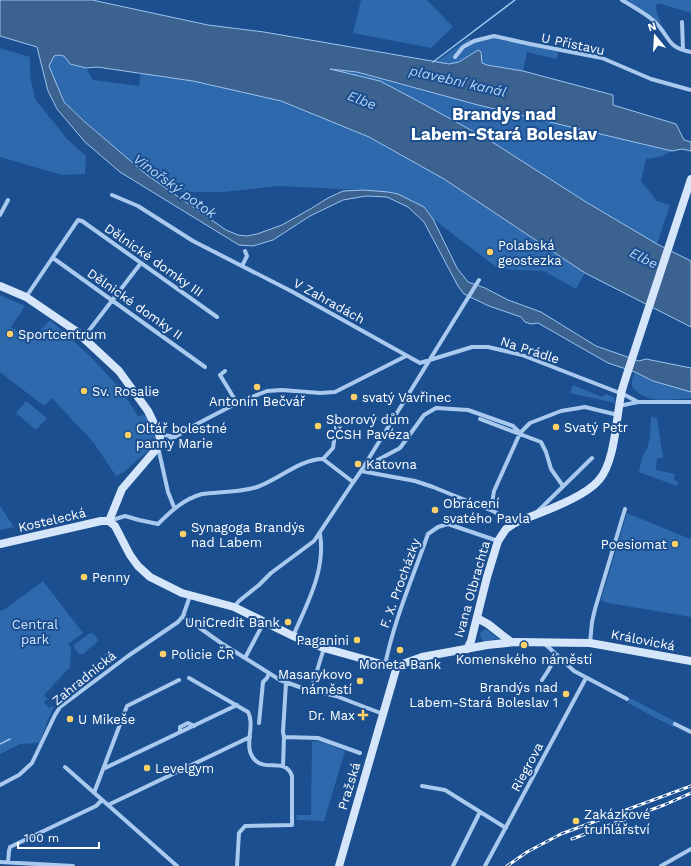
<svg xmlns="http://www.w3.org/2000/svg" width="691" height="866" viewBox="0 0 691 866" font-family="'Work Sans',sans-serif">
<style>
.green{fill:#2e69ad}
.water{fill:#3c6290;stroke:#9cc4f0}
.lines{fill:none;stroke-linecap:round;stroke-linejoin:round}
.stream{stroke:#9cc4f0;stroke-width:1.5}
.street{stroke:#a9c9ee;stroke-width:4}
.secondary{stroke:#d6e6fa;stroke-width:8}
.rail-casing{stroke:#fff;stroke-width:3}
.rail{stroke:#1b4f8f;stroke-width:1.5;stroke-dasharray:4.5;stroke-linecap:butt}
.poi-dot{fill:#ffd166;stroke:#1b4f8f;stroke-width:1.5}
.labels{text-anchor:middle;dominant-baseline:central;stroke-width:4;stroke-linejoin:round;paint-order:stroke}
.street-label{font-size:13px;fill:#fff;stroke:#1b4f8f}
.poi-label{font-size:13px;fill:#fff;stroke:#1b4f8f;text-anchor:start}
.park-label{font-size:13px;fill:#cfe3fa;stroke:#1b4f8f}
.water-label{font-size:14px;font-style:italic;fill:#b5d3f5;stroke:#1b4f8f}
.district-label{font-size:17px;font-weight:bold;fill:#fff;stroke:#1b4f8f}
</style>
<rect width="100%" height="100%" fill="#1b4f8f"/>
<path class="green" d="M361,0H427L453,27L431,48L353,33Z
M625,0H691V13L661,4H657C654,11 659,18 662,24Z
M469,38L474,43L493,38L558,52L557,59L527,52L523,71L487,65L482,63L481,52C472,51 467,59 458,62C450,65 444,63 436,62Z
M0,48L30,57V76L35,99L67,139L86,156L85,174L62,175L0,157Z
M54,55L64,56L70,64L86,68L93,80L139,86L141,72L192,81L281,101L369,137L444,179L585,273L576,289L544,271L499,269L433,219L424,207L398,194L363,190L279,186L223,192H171L147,175L124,156L64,102L49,66Z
M322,68L357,72L478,105L672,151L660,157L646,159L641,181L657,201L670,205L657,244L586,202L489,140L418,101L380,81Z
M0,295L25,306L11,327L30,341L50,320L90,356L116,384L117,383L138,416L144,415L147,417L156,440L155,445L125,471L116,476L93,442L52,398L44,406L0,372Z
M635,372L653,381L691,392V398C672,399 646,405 632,387V379Z
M573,385L602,397L606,394L614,397L615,403L570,393Z
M26,401L47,418L36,430L16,413Z
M651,417L657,418L663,458H657L656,470L675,474L674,480L678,481L677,486L639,472L642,457L647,449L650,437Z
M0,506L14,527L0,530Z
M627,513L690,539L691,535V617L608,603L601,600Z
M43,581L83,633L68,644L71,648L70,667L44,695L48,699L44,702L49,708L53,706L54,707L46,724H47L39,743L20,744L0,754V611L5,609Z
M485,629L487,630L499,639L484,641L481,638L480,633Z
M90,633L94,634L98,640L97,642L83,654H79L75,649L74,645Z
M107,653L113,661L59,702V701L108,662L104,654Z
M630,698L676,722L673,727L628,703Z
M316,741L324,743L345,751L324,821L297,820L296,815H311L312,742Z"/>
<path class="water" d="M0,0H92L208,25L264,32L449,64L459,62L478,50L481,52L482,63L487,65L523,71L613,95V105L676,124L684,140L691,142V151L682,149L672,151L478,105L357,72L330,69L380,81L418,101L489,140L586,202L657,244L691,261V327L585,273L444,179L369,137L281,101L193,81L97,67L86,68L70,64L64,56L58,55L54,56L49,66L64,102L85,122L147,175L226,230L238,235L247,236L257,234L282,225L312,208L328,198L343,191L363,190L388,192L398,194L424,207L433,219L457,268L468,282L485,288L508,300L541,312L596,346L639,361L646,359L691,368V392L653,381L635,372L608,363L538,323L531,324L525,322L521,317L489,306L464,294L458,286L424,222L408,207L387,197L366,196L343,200L310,216L273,240L253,246L239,245L120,172L85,142L57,109L48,91L37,47L0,36Z"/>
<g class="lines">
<path class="stream" d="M433,62L515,0
M0,744L10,739"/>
<path class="street" d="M622,0C633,7 647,14 656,23C670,37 667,48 691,52
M682,22L683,50
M455,57L463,47L474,41L494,36L530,44L602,58L651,79L691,90
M112,195L138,206L193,241L291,291L420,363L472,347H488L522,355L625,395L638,402
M0,215L8,200
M53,258L205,367
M242,266L247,256L245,251
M26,297L78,220L82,221L217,317
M84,337L141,263
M225,371L220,375L237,403
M619,406L638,402H691
M480,419L541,442L546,452L551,469L563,486
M159,434L175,437
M323,459L333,448L337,421
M323,459L353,482
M365,466L374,462L400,448L424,415L436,408L468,410L513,426L520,433
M361,471L415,481L433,487L480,506L491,510L515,523
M174,507L168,492L158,447L195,425L237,403L267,391L282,390L320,393L335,392L406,356
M491,510L494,491L520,433L530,423L561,411L585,407L618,415
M537,512L592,458
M109,521L125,516L139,520L158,524C171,511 184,499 202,494C219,492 241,492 257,487C277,480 303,458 323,459
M234,607L239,601L259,585L271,573L314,541L348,490L361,471L479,280
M183,616L221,643L280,680L305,689L336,696L383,714
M293,636C307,604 326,570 320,534
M544,643L574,671L627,699
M590,643L592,622L595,609L625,509
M245,658L264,622
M385,665C394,620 413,577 428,534L438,527L448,524L498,541
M189,678L248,712C256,726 242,747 255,760C266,772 285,757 292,776V825L245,826L239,833L237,866
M542,680C548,671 554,663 554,653
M311,690L324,648
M259,723L263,682L267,678L269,673
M675,724L691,732
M180,732V727L188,723L194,726
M284,737L318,738L360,753
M283,766L284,737L283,732L286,683
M65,767L177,866
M103,769L237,705
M0,785L19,775L32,763L55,715L60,707L128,656L178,622L183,616L190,596
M422,786L445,790L506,828
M94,793L127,706L179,680
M108,805L250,737
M0,862L73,866
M8,862L9,851L10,847L96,806L102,800
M453,866L480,812
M485,866L586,678
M661,866L691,849"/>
<path class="secondary" d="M0,286L26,297L76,331L119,371L148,411L159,434L160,439L158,447L122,489L109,521
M109,521L115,526L130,555L138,566L150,577L182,593L234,607L293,636L324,648L385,665L397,666L422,657L487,645L516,642L590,643L691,661
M0,544L101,521H109
M477,618L488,624L511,642
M467,649L471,641L487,577L498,541L506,529L515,523C538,513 583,499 599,480C615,462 616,419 621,395C622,388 625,381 627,374L691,179
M339,866L397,666"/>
<g class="rail-casing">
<path id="rail" d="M572,839L664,805L691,793
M507,866L527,852L561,834L691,786"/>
</g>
<use href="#rail" class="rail"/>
</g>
<g class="poi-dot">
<circle cx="490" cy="252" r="4"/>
<circle cx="10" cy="334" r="4"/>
<circle cx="257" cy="387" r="4"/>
<circle cx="84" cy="391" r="4"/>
<circle cx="354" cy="397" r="4"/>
<circle cx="318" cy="426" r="4"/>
<circle cx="556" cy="427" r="4"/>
<circle cx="128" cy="435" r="4"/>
<circle cx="358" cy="464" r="4"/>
<circle cx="435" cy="510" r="4"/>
<circle cx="183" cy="534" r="4"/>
<circle cx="675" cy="544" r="4"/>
<circle cx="84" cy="577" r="4"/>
<circle cx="288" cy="622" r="4"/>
<circle cx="357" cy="640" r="4"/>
<circle cx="524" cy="645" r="4"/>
<circle cx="400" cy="650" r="4"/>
<circle cx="163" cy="654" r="4"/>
<circle cx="360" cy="681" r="4"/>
<circle cx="566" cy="694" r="4"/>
<path d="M361 709h4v4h4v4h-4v4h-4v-4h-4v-4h4z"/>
<circle cx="70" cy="719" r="4"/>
<circle cx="147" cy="768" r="4"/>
<circle cx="576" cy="821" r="4"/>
</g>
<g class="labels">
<g class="street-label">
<text transform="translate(573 44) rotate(12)">U Přístavu</text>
<text transform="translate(154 260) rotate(35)">Dělnické domky III</text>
<text transform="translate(329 301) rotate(29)">V Zahradách</text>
<text transform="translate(135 304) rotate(35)">Dělnické domky II</text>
<text transform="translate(530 350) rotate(18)">Na Prádle</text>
<text transform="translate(52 520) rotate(-13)">Kostelecká</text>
<text transform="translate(400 583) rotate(-70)">F. X. Procházky</text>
<text transform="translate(472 589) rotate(-74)">Ivana Olbrachta</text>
<text transform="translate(643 640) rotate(11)">Královická</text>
<text transform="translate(84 678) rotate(-39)">Zahradnická</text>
<text transform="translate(527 767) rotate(-62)">Riegrova</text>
<text transform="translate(349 786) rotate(-73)">Pražská</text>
</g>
<g class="poi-label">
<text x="498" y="245">Polabská<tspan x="498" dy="15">geostezka</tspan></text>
<text x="18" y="334">Sportcentrum</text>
<text x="92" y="391">Sv. Rosalie</text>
<text x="362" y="397">svatý Vavřinec</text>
<text x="257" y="401" text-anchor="middle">Antonín Bečvář</text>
<text x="326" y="419">Sborový dům<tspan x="326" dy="15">CČSH Pavéza</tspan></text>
<text x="564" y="427">Svatý Petr</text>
<text x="136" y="428">Oltář bolestné<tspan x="136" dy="15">panny Marie</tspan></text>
<text x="366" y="464">Katovna</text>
<text x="443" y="503">Obrácení<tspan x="443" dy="15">svatého Pavla</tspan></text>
<text x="191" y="527">Synagoga Brandýs<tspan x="191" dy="15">nad Labem</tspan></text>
<text x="667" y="544" text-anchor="end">Poesiomat</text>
<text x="92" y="577">Penny</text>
<text x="280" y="622" text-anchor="end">UniCredit Bank</text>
<text x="349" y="640" text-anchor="end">Paganini</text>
<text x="171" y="654">Policie ČR</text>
<text x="524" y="659" text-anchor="middle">Komenského náměstí</text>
<text x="400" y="664" text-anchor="middle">Moneta Bank</text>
<text x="352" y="674" text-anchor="end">Masarykovo<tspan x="352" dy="15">náměstí</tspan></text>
<text x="558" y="687" text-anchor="end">Brandýs nad<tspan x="558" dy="15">Labem-Stará Boleslav 1</tspan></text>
<text x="355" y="715" text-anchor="end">Dr. Max</text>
<text x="78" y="719">U Mikeše</text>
<text x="155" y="768">Levelgym</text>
<text x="584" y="814">Zakázkové<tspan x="584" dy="15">truhlářství</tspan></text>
</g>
<g class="park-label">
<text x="35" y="624">Central<tspan x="35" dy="15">park</tspan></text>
</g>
<g class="water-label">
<text transform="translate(458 81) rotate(13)">plavební kanál</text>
<text transform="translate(362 100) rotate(21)">Elbe</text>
<text transform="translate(175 186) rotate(36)">Vinořský potok</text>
<text transform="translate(644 258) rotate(27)">Elbe</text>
</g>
<g class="district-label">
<text x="504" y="114">Brandýs nad<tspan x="504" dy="20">Labem-Stará Boleslav</tspan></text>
</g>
</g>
<g transform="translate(655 36) rotate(342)" stroke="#1b4f8f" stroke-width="3" paint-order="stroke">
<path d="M0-3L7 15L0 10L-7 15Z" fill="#ffffff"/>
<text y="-6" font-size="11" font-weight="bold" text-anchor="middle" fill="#ffffff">N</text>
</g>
<path d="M18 842v6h81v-6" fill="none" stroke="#ffffff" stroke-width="2"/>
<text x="24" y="842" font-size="12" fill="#ffffff" stroke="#1b4f8f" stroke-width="3" paint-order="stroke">100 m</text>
</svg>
